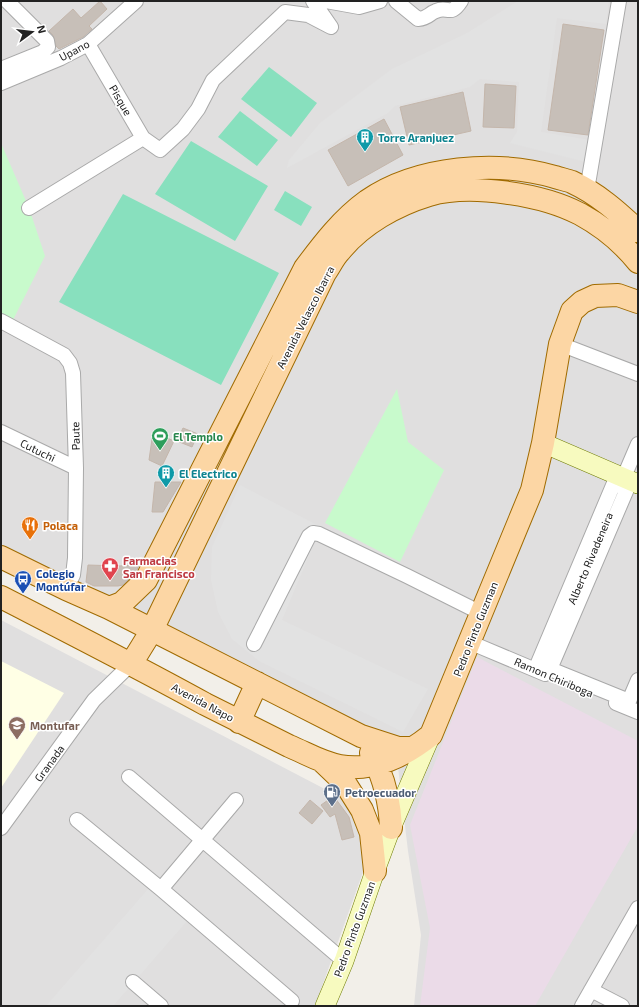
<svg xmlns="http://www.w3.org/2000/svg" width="639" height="1007" viewBox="0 0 639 1007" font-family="'Exo 2',sans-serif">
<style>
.residential{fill:#e0dfdf}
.industrial{fill:#ebdbe8}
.education{fill:#ffffe5}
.park{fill:#c8facc}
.pitch{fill:#88e0be}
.parking{fill:#e2e2e2}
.building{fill:#c7bfb8;stroke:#c4b6ab}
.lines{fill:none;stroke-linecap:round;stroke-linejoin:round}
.street-casing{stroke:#a9a9a9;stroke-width:16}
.secondary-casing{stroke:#707d05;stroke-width:20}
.primary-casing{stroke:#a06b00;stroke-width:24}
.street{stroke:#fff;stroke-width:14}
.secondary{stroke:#f7fabf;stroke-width:19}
.primary{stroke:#fcd6a4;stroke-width:22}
.labels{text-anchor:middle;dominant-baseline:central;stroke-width:3;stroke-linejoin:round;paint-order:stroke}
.street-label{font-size:11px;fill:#222;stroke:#fff}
.culture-label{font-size:11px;font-weight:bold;fill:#0d838f;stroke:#fff;text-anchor:start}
.leisure-label{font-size:11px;font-weight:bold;fill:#27864d;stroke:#fff;text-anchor:start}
.food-label{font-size:11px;font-weight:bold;fill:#c56008;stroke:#fff;text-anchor:start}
.health-label{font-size:11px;font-weight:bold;fill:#be3a42;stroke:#fff;text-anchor:start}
.transit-label{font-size:11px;font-weight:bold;fill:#164399;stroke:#fff;text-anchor:start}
.education-label{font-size:11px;font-weight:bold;fill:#785e54;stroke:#fff;text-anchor:start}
.service-label{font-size:11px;font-weight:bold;fill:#4e5e75;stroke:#fff;text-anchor:start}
</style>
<rect width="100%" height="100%" fill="#f2efe9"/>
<path class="residential" d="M1,1H638V1006H414L421,935L408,851L395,742L1,545Z
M1,620L342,798L358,822L362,850L363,872L315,1006H1Z"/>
<path class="industrial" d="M477,657L638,741V826L535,1006H420L430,928L410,825Z"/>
<path class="education" d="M1,661L64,693L1,788Z"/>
<path class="park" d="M1,143L29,208L45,256L10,326L1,321Z
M397,389L408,442L444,470L400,562L325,523Z"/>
<path class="pitch" d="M269,67L317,103L291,137L241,99Z
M240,111L278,140L257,166L218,137Z
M191,141L268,186L235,241L155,194Z
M285,191L312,207L301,226L274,210Z
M123,194L279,273L221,385L59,302Z"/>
<path class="parking" d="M518,1H609L606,24L557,18L541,132L590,140L586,162L510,143L517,132L519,82L480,79L470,87L395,106L388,113L287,168L289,160L320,123L392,69L467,33Z
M240,485L321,527L282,620L428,689L403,732L259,661L232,639L218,612L211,580L212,547Z
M149,888L187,921L113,1006H46Z"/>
<path class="building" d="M100,1L107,9L89,26L92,29L83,37L59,49L56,46L53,35L49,31L73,9L81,18Z
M563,24L604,30L588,135L548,130Z
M485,84L516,86L514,128L483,127Z
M463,92L471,131L409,145L400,107Z
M384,119L403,155L348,186L328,150Z
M183,428L198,434L192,447L177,441Z
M153,432L174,441L162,466L149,460Z
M155,482H181L163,512H152Z
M88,565L118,566L139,565L136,572L123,585L118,586H94L86,582Z
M329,791H330L349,817L354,837L342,840L335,814L330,817L321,805L331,798Z
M310,800L323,811L312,824L299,813Z"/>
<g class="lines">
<g class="street-casing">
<path id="street" d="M326,1L359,7L380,1
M396,1L418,19C429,18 428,14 436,11C448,5 450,18 461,1
M88,44L143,138L160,150L183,129L198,109L213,80L285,12L308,15L331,27L313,1
M1,69L43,52L48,47L47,41L7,1
M1,83L61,58L88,44L136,1
M587,190L619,1
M29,208L143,138
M1,321L64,355L70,363L73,373L76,468L75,558L73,575L66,589
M560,344L638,374
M1,432L76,468
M620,486L638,444
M627,489L550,669L629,701L638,680
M469,642L545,674
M254,644L309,536L313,533L319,534L407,576L481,613
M538,663L614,483
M616,703L638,712
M129,777L344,961
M77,820L161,889L292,1001
M1,828L94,700L131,664
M161,889L236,800
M133,982L161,1006
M591,990L622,1006
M582,1006L638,908"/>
</g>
<g class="secondary-casing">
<path id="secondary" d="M543,443L638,484
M325,1006L344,961L375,871L391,828L431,735"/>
</g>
<g class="primary-casing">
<path id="primary" d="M1,557L66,589L109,608L361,736L398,748H412
M1,597C69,632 138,667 205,704C233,718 261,732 289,746C306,753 322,763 340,766C373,772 406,755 431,735L532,490L543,443L560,344L572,311L582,302L595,296L618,295L638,302
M109,608L122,603L146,580L305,268C323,244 342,219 367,201C418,166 497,160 555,177C561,179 567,180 572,182C598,194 618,212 638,231
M131,664L152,630L325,273C330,266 334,257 340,251C362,224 396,205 429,195C470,183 542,194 580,214C602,226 622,242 638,262
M239,722L257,683
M371,753C384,777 390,801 391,828
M322,761L345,783L362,810L371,833L375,871"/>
</g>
<use href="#street" class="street"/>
<use href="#secondary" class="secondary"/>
<use href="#primary" class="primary"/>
</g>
<defs>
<g id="building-pin" transform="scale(0.9)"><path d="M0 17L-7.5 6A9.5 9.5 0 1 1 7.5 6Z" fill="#0f9aa8" stroke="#fff"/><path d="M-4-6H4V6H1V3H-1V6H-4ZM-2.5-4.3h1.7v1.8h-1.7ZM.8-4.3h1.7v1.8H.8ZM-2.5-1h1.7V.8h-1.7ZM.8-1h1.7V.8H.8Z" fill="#fff"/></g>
<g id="stadium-pin" transform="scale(0.9)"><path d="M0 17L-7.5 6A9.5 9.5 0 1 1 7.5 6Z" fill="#2e9e5b" stroke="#fff"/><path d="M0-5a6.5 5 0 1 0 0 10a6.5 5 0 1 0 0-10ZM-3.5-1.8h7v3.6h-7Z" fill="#fff"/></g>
<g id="restaurant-pin" transform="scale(0.9)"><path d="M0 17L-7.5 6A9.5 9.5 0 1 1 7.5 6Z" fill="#e8710a" stroke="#fff"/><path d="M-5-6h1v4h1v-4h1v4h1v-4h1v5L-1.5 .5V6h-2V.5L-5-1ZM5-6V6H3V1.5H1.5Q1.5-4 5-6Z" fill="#fff"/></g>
<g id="pharmacy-pin" transform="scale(0.9)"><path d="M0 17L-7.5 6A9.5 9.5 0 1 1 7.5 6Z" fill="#e0444e" stroke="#fff"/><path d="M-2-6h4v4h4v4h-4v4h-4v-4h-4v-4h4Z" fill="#fff"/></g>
<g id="bus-pin" transform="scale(0.9)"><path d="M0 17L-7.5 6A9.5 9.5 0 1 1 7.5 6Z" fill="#1a4fb4" stroke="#fff"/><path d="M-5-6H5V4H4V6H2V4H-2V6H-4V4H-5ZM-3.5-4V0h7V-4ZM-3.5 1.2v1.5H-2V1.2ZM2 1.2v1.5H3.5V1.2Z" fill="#fff"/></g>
<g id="university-pin" transform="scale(0.9)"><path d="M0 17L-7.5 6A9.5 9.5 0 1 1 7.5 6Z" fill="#8d6e63" stroke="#fff"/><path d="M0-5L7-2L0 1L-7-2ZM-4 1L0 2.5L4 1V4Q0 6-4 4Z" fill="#fff"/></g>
<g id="fuel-pin" transform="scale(0.9)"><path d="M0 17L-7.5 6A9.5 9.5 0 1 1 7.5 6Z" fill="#5c6f8a" stroke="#fff"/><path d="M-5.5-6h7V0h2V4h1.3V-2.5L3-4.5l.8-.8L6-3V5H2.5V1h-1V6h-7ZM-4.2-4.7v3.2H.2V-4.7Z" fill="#fff"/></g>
</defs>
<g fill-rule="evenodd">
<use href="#building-pin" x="365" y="137"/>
<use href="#stadium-pin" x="160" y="436"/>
<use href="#building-pin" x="166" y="473"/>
<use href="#restaurant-pin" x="30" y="525"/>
<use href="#pharmacy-pin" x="110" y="566"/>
<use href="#bus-pin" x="23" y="579"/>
<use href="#university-pin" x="17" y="725"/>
<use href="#fuel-pin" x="332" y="792"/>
</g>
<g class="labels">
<g class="street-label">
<text transform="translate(74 50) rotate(-28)">Upano</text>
<text transform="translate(121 100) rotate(60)">Pisque</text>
<text transform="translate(305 317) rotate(-63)">Avenida Velasco Ibarra</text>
<text transform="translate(75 436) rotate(-91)">Paute</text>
<text transform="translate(38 450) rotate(26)">Cutuchi</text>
<text transform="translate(590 558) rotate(-67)">Alberto Rivadeneira</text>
<text transform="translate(475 629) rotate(-68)">Pedro Pinto Guzman</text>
<text transform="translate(554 677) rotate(23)">Ramon Chiriboga</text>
<text transform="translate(203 702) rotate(28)">Avenida Napo</text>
<text transform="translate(49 763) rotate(-54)">Granada</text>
<text transform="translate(354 929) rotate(-70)">Pedro Pinto Guzman</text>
</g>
<g class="culture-label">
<text x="378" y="137">Torre Aranjuez</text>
<text x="179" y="473">El Electrico</text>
</g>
<g class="leisure-label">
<text x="173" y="436">El Templo</text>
</g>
<g class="food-label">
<text x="43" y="525">Polaca</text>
</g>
<g class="health-label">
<text x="123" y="560">Farmacias<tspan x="123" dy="13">San Francisco</tspan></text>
</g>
<g class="transit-label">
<text x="36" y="573">Colegio<tspan x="36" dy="13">Montúfar</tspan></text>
</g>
<g class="education-label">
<text x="30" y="725">Montufar</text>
</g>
<g class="service-label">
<text x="345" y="792">Petroecuador</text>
</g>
</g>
<rect width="639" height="1007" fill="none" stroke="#222222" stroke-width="4"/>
<g transform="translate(32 32) rotate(75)" stroke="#ffffff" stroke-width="3" paint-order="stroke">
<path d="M0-3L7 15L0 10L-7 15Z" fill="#222222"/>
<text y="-6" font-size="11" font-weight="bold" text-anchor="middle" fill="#222222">N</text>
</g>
</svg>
